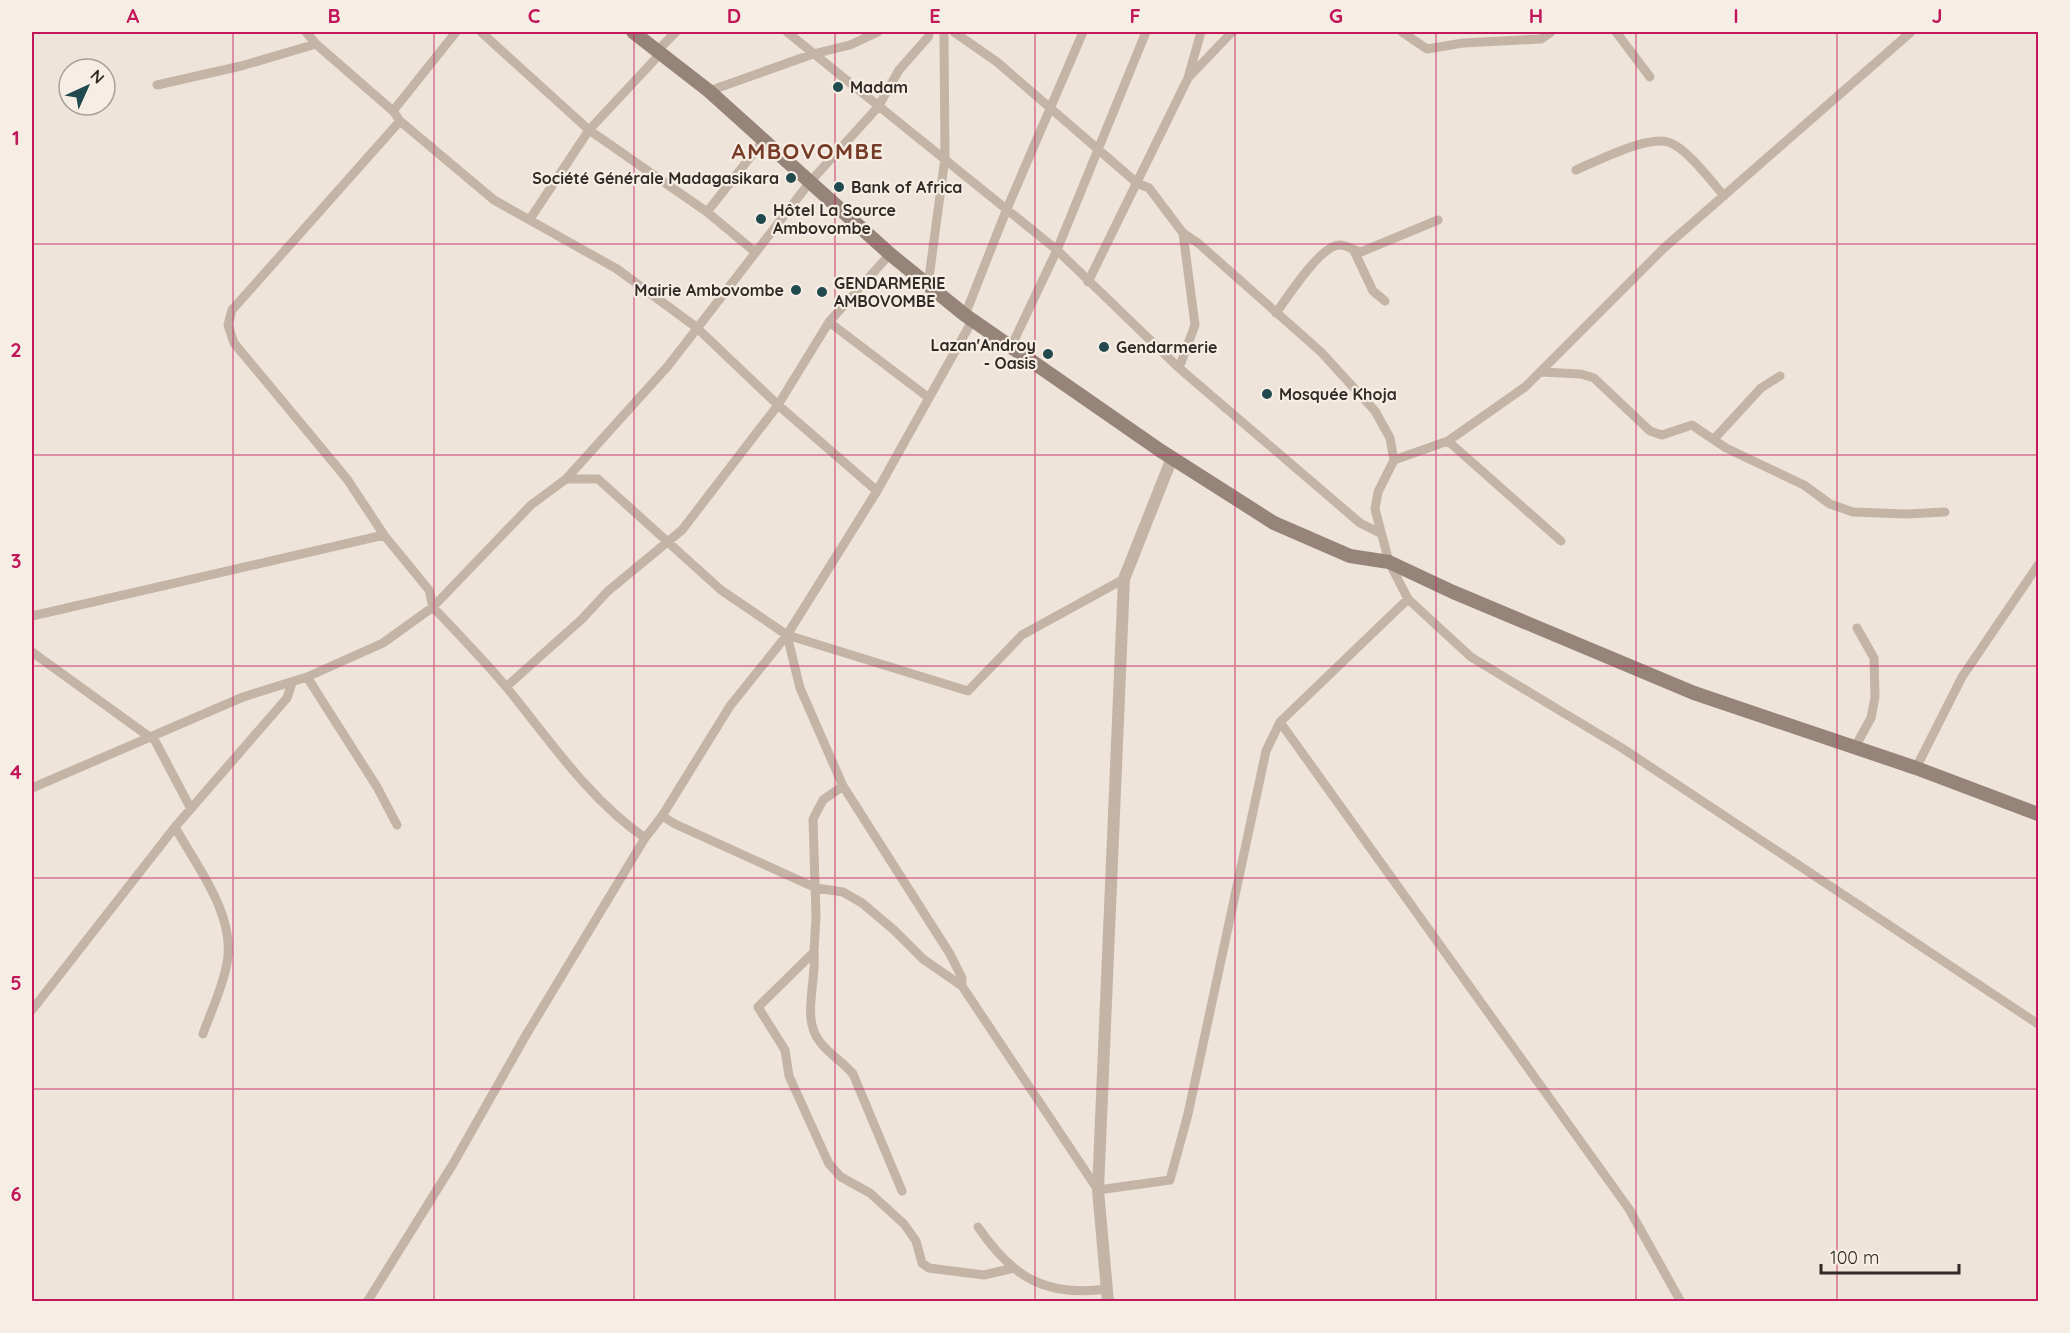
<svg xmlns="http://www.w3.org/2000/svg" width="2070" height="1333" viewBox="0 0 2070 1333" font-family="Quicksand,sans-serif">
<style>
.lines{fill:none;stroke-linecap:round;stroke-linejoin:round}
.minor{stroke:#c4b4a6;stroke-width:9}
.tertiary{stroke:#c4b4a6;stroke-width:12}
.secondary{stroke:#978478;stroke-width:14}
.grid{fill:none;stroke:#c2185b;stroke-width:1.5;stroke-opacity:0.55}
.poi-dot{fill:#214a4e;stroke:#f6eee4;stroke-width:2}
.labels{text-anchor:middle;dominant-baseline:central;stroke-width:4.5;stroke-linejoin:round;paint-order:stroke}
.poi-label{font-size:16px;font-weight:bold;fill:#312a26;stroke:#f6eee4;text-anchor:start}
.district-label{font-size:22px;font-weight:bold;letter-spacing:1.5px;fill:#773c28;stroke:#f6eee4}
.neatline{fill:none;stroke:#c2185b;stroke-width:2}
.grid-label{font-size:20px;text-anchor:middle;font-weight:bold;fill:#c2185b}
</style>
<rect width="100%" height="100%" fill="#eee4d9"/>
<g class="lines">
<path class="minor" d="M306,32L316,44L393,111L400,121L494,200L617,269L696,327L778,405L877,491
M481,32L589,130L707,212L754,251
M787,32L1057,250L1179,368L1360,523L1380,533
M954,32L997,62L1137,183L1149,188L1183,233L1198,243L1321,352L1375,411L1390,438L1394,460
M1402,32L1427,49L1463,43L1541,39L1551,32
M1616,32L1650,77
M1911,32L1664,248L1525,387L1448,441L1394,460L1378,492L1375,509L1389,562L1408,599L1471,657L1622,748L2038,1024
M657,51L676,32
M1189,77L1232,32
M157,85L241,66L316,44
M709,91L813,54L850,45L878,32
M393,111L456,32
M400,121L232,310L228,325L234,343L347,479L384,535L429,590L433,607C458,634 485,661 508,689C551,742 589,799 645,838
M1576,170C1597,161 1645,136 1668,142C1686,147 1712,182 1724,196
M707,212L763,141
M530,219L589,130L660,54
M1354,251L1373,291L1385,301
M1088,282L1188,78L1201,32
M928,285L945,158L944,35
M1276,313C1287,298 1320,246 1339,245C1346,244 1354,251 1361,252L1438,220
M965,315L1006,211L1083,32
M829,322L929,398
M1010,349L1057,250L1146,32
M1179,368L1195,325L1183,233
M1541,372L1581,374L1594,378L1650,431L1662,435L1692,425L1726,448L1804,485L1830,504L1853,512L1906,514L1945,512
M1714,439L1761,388L1780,376
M1448,441L1561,541
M566,479H598L721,590L787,635L968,691L1022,635L1124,579
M32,616L384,535
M787,635L800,688L843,786L950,954L962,978V986
M32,652L151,738
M307,677L377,787L397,825
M506,687L582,619L608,591L682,530L778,405L829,322L890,254
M1280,722L1629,1209L1681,1302
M153,737L191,809
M1855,747L1871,718L1875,697L1874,658L1857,628
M1916,768L1962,677L2038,565
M843,786L823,800L813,819L816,916L814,952L758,1007L785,1050L789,1076L829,1164L841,1177L870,1193L904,1224L916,1241L922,1263L929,1268L984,1275L1014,1268
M32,788L243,697L307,677L383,643L433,607L531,505L566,479L668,366L810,182L878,107L899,70L929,36
M662,816L675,824L816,888L843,892L862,903L894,930L923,959L962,986L1098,1190L1170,1180L1188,1114L1266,751L1280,722L1408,599
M175,827C197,867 236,915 227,963C223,987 211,1011 203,1034
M814,952C817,981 801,1019 820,1042C830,1055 843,1062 853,1074L902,1191
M32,1010L175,827L287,698L292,683
M978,1227C1013,1278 1045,1297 1107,1289
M367,1302L453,1164L526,1035L645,838L662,816L730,706L787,635L877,491L972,321"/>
<path class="tertiary" d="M1108,1302L1098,1190L1124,579L1172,458"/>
<path class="secondary" d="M633,32L709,91L890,254L965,315L1161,451L1274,523L1350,556L1389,562L1453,592L1694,693L1916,768L2038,814"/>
</g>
<path class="grid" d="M233,32V1302M434,32V1302M634,32V1302M835,32V1302M1035,32V1302M1235,32V1302M1436,32V1302M1636,32V1302M1837,32V1302M32,244H2038M32,455H2038M32,666H2038M32,878H2038M32,1089H2038"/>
<g class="poi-dot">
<circle cx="838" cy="87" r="6"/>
<circle cx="791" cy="178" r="6"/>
<circle cx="839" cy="187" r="6"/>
<circle cx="761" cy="219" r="6"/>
<circle cx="796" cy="290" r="6"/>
<circle cx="822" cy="292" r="6"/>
<circle cx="1104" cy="347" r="6"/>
<circle cx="1048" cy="354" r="6"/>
<circle cx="1267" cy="394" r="6"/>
</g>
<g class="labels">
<g class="poi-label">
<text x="850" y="87">Madam</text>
<text x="779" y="178" text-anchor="end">Société Générale Madagasikara</text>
<text x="851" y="187">Bank of Africa</text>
<text x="773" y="210">Hôtel La Source<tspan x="773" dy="18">Ambovombe</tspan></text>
<text x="834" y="283">GENDARMERIE<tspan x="834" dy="18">AMBOVOMBE</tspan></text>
<text x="784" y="290" text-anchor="end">Mairie Ambovombe</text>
<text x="1036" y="345" text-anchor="end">Lazan'Androy<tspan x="1036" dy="18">- Oasis</tspan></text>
<text x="1116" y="347">Gendarmerie</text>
<text x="1279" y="394">Mosquée Khoja</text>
</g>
<g class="district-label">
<text x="808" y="151">AMBOVOMBE</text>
</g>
</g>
<rect width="2070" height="1333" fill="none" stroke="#f6eee4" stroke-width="66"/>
<g transform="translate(87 87) rotate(45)"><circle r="28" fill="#f6eee4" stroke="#a7a098" stroke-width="1.5"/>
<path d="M0-4.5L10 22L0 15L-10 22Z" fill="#214a4e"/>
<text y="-9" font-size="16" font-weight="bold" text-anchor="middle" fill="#312a26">N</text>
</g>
<path d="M1821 1264v9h138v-9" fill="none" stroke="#312a26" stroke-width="3"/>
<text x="1830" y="1264" font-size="18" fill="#312a26" stroke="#f6eee4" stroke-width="4.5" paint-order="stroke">100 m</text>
<rect x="33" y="33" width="2004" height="1267" class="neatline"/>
<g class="grid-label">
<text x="133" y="23">A</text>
<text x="334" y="23">B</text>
<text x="534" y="23">C</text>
<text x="734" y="23">D</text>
<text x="935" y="23">E</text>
<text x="1135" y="23">F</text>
<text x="1336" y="23">G</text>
<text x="1536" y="23">H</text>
<text x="1736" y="23">I</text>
<text x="1937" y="23">J</text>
<text x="16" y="145">1</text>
<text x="16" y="357">2</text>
<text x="16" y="568">3</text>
<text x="16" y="779">4</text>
<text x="16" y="990">5</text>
<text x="16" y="1201">6</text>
</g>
</svg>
